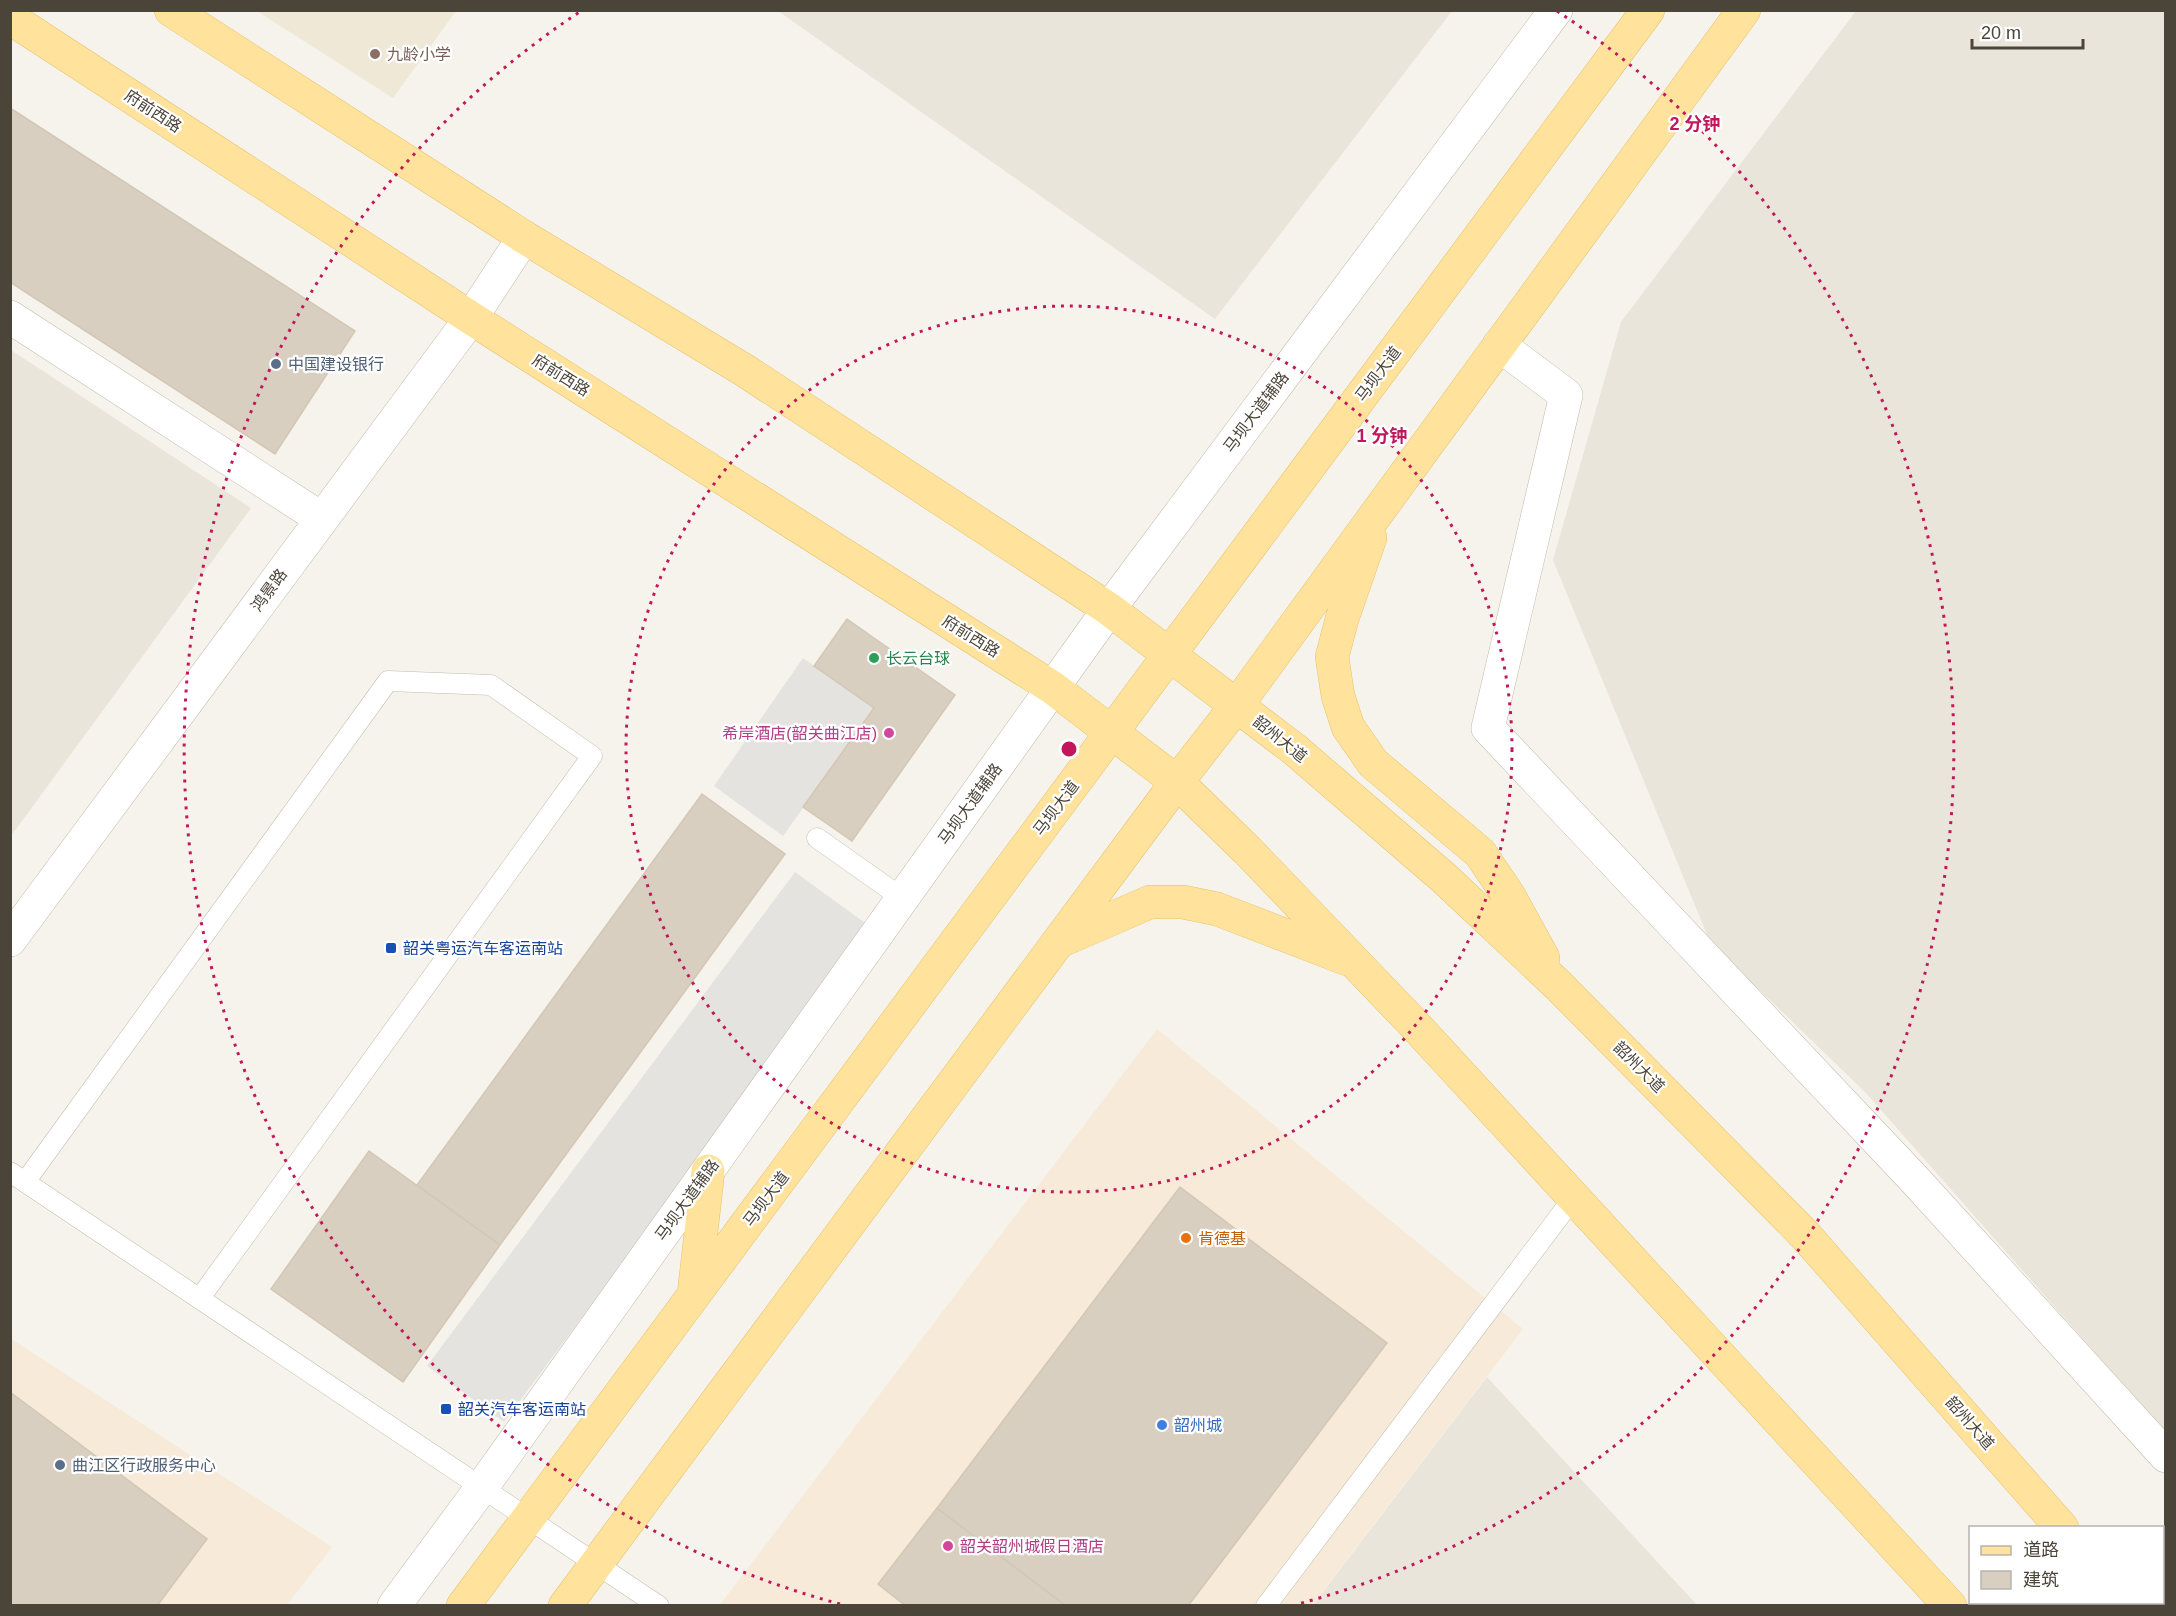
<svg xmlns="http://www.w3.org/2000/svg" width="2176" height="1616" viewBox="0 0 2176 1616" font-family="Helvetica,'Noto Sans SC',sans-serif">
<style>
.residential{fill:#eae5da}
.commercial{fill:#f7ead8}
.education{fill:#efe8d6}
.parking{fill:#e5e3e0}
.building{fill:#d8cfc1;stroke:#d3c7b4;stroke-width:1.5}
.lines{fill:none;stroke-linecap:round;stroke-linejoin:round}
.lane-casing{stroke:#c2bbae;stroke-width:21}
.street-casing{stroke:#c2bbae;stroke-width:34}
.primary-casing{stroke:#e6c16a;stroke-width:34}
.lane{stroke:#fff;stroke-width:20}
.street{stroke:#fff;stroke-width:33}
.primary{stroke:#ffe39c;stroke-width:33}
.ring{fill:none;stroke:#c2185b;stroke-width:3;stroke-dasharray:3 6}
.education-dot{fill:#8d6e63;stroke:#fff;stroke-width:2}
.service-dot{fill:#5c6f8a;stroke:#fff;stroke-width:2}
.leisure-dot{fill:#2e9e5b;stroke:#fff;stroke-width:2}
.hotel-dot{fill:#d1479c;stroke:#fff;stroke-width:2}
.transit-dot{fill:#1a4fb4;stroke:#fff;stroke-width:2}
.food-dot{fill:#e8710a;stroke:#fff;stroke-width:2}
.shop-dot{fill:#3f7fe0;stroke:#fff;stroke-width:2}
.labels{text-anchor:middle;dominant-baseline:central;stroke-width:4.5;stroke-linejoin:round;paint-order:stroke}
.education-label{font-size:16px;fill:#785e54;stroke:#fff;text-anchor:start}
.street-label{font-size:16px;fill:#4b4439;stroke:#fff}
.service-label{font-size:16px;fill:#4e5e75;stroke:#fff;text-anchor:start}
.leisure-label{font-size:16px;fill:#27864d;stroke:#fff;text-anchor:start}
.hotel-label{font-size:16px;fill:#b23c85;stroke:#fff;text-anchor:end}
.transit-label{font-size:16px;fill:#164399;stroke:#fff;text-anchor:start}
.food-label{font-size:16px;fill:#c56008;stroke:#fff;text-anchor:start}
.shop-label{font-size:16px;fill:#366cbe;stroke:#fff;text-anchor:start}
.centre{fill:#c2185b;stroke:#fff;stroke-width:3}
.ring-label{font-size:18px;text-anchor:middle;font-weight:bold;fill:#c2185b;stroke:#fff;stroke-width:4.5;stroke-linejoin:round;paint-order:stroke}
</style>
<rect width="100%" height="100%" fill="#f6f3ec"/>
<path class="residential" d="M778,11H1452L1215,319Z
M1856,11H2165V1432L1865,1092L1710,942L1553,560L1621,322Z
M11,350L251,508L11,836Z
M1487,1377L1697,1605L1312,1606Z"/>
<path class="commercial" d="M1157,1029L1523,1329L1312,1605L719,1606Z
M10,1338L332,1547L287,1605H11Z"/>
<path class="education" d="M257,11H456L393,98Z"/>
<path class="parking" d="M803,658L874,708L783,836L714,786Z
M795,872L872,928L504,1422L427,1366Z"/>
<path class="building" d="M10,108L355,331L275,454L10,282Z
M847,619L955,695L852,841L803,807L874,708L814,666Z
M702,794L785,854L500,1245L417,1185Z
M369,1151L500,1245L403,1382L271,1289Z
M1180,1187L1387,1343L1188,1606H1066L937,1508Z
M10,1392L207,1539L157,1606H10Z
M937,1508L1066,1606H906L878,1584Z"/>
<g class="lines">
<g class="lane-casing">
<path id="lane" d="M817,838L902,898
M10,1172L659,1606
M25,1182L388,681L491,685L592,756L200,1298
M1266,1606L1574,1197"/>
</g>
<g class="street-casing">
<path id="street" d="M10,317L322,519
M1499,345L1566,395L1488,728L1915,1180L2166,1456
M10,940L471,318L524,237
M394,1606L482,1487L1109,609L1556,10"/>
</g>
<g class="primary-casing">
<path id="primary" d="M171,10L524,237L744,370L1109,609L1294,749L1444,878L1559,986L1805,1235L2062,1528
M10,18L471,318L1053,688L1177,782L1248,851L1412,1022L1950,1606
M1370,538L1342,619L1332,657L1338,696L1348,727L1373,763L1480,853L1509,896L1543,958
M1060,941L1150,902H1183L1217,909L1347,959
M694,1294L708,1171
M2128,1602L2131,1606
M463,1606L1648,10
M565,1606L1177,782L1237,705L1744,10"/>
</g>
<use href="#lane" class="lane"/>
<use href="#street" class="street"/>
<use href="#primary" class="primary"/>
</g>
<g class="ring">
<circle cx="1069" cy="749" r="443"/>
<path d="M840 1604A885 885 0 0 1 581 11M1557 11A885 885 0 0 1 1298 1604"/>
</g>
<circle class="education-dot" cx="375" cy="54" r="6"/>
<g class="service-dot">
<circle cx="276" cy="364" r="6"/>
<circle cx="60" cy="1465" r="6"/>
</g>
<circle class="leisure-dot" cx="874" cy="658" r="6"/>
<g class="hotel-dot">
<circle cx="889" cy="733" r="6"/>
<circle cx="948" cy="1546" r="6"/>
</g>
<g class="transit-dot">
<rect x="385" y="942" width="12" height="12" rx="3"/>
<rect x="440" y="1403" width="12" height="12" rx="3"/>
</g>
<circle class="food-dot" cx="1186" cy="1238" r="6"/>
<circle class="shop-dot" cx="1162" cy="1425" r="6"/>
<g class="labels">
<g class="education-label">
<text x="387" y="54">九龄小学</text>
</g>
<g class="street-label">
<text transform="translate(153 111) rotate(33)">府前西路</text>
<text transform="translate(1378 374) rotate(-53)">马坝大道</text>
<text transform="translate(561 375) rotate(32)">府前西路</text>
<text transform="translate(1256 412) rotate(-53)">马坝大道辅路</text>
<text transform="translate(269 590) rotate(-54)">鸿景路</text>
<text transform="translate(971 636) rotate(32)">府前西路</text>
<text transform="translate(1280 739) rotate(39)">韶州大道</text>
<text transform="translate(970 804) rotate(-54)">马坝大道辅路</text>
<text transform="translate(1056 808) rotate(-53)">马坝大道</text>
<text transform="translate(1639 1067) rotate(45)">韶州大道</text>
<text transform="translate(766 1199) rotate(-53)">马坝大道</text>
<text transform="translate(687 1200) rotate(-54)">马坝大道辅路</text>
<text transform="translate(1970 1423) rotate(49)">韶州大道</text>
</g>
<g class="service-label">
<text x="288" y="364">中国建设银行</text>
<text x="72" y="1465">曲江区行政服务中心</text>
</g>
<g class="leisure-label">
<text x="886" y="658">长云台球</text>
</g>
<g class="hotel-label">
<text x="877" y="733">希岸酒店(韶关曲江店)</text>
<text x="960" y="1546" text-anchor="start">韶关韶州城假日酒店</text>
</g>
<g class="transit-label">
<text x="403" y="948">韶关粤运汽车客运南站</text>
<text x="458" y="1409">韶关汽车客运南站</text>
</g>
<g class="food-label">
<text x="1198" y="1238">肯德基</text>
</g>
<g class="shop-label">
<text x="1174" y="1425">韶州城</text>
</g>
</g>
<circle cx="1069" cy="749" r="9" class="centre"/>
<g class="ring-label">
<text x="1695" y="130">2 分钟</text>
<text x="1382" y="442">1 分钟</text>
</g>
<rect width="2176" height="1616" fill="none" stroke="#4b4439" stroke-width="24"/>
<rect x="1969" y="1526" width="195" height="78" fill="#ffffff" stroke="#b7b4b0" stroke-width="1.5"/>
<rect x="1981" y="1546" width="30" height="9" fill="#ffe39c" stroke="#b7b4b0" stroke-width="1.5"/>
<text x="2023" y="1556" font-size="18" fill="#4b4439">道路</text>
<rect x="1981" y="1571" width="30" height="18" fill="#d8cfc1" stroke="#b7b4b0" stroke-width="1.5"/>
<text x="2023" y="1586" font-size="18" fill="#4b4439">建筑</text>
<path d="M1972 39v9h111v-9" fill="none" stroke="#4b4439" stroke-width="3"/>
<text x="1981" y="39" font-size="18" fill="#4b4439" stroke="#ffffff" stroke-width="4.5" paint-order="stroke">20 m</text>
</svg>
